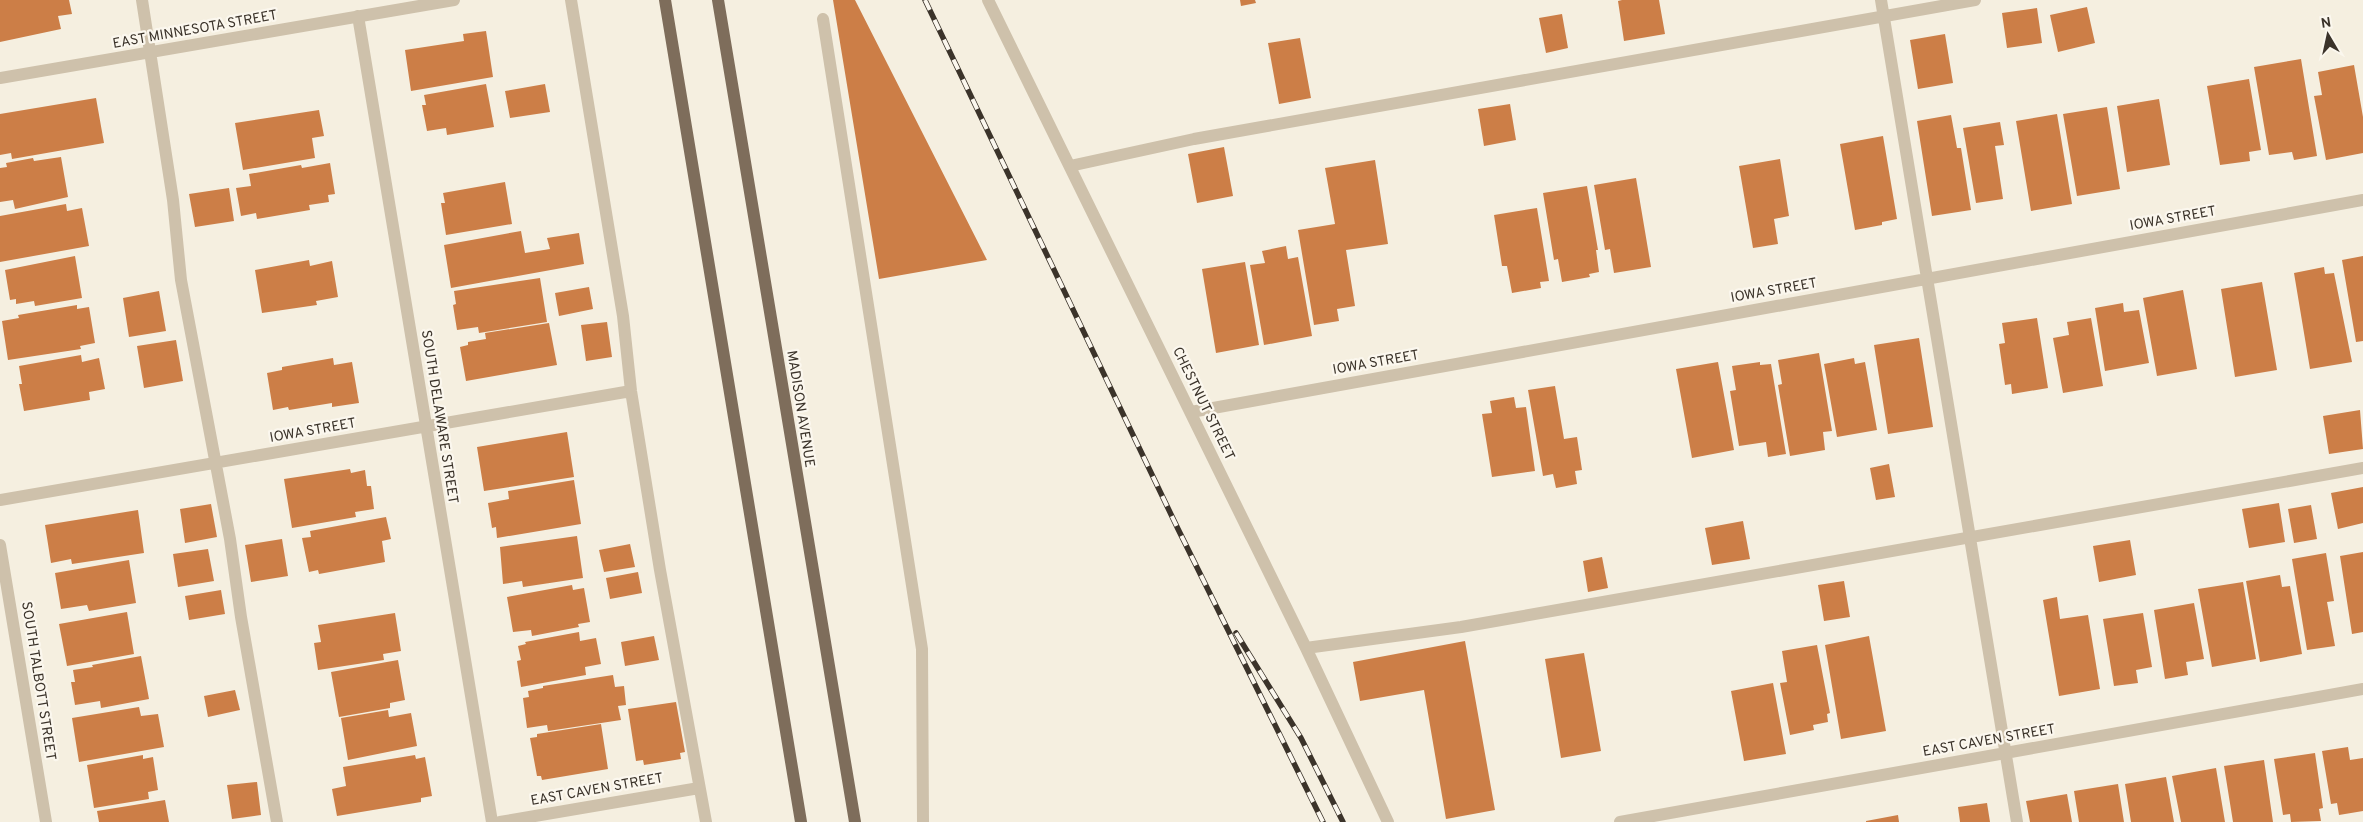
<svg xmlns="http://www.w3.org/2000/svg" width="2363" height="822" viewBox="0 0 2363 822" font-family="Overpass,sans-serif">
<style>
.building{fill:#cc7e47}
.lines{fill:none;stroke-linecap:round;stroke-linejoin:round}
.minor{stroke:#cec1ab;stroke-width:12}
.major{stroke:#7e6d5b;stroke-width:12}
.rail-casing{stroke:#3b332a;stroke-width:5.5}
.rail{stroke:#fbf7ee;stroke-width:4;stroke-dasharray:11;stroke-linecap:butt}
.labels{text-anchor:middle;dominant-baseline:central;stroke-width:4.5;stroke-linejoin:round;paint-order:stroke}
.street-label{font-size:14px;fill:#3b332a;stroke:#fbf7ee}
</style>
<rect width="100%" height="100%" fill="#f5efe0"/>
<path class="building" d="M0,0H69L72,14L58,16L61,29L0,42Z
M833,0H855L987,260L879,279Z
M1240,0H1255L1256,3L1241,6Z
M1622,0H1659L1665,34L1624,41L1618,1Z
M2087,7L2095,43L2058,52L2050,15Z
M2037,8L2042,43L2007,48L2002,13Z
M1562,14L1568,48L1546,53L1539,18Z
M486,31L493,77L411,91L405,50L464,41L463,34Z
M1945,34L1953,83L1918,89L1910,40Z
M1300,38L1311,98L1279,104L1268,43Z
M2301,59L2317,156L2294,160L2292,152L2269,155L2254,67Z
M2354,65L2363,117V153L2326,160L2314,96L2322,95L2318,72Z
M2249,79L2261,150L2249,152L2250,161L2220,165L2207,86Z
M486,84L494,127L447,135L446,128L427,131L422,105H426L424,95Z
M545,84L550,112L510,118L505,91Z
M96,98L104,143L12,159L11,153L0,155V114Z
M2159,99L2170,165L2127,172L2117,106Z
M1510,104L1516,140L1484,146L1478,109Z
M2107,107L2120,189L2077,196L2063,114Z
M319,110L324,136L312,138L315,158L243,170L235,123Z
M2057,114L2072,204L2031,211L2016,121Z
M1951,115L1957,148H1961L1971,210L1932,216L1917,121Z
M2000,122L2004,145L1995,146L2003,199L1976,203L1963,128Z
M1883,136L1897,219L1882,222V225L1855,230L1840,144Z
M1224,147L1233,196L1197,203L1188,154Z
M61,157L68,197L15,209L13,200L0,202V168L7,167L6,163L33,158L34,161Z
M1780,159L1789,216L1774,219L1778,244L1753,248L1739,166Z
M1375,160L1388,244L1346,250L1355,306L1337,309L1339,321L1314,325L1298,230L1335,224L1325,168Z
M330,163L335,194L328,195L329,202L309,205L310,210L257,219L256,213L241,216L236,188L251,186L249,174L301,165L302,168Z
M1636,178L1651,267L1614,273L1610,249L1605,250L1594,185Z
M505,182L512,224L446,235L441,203H445L443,193Z
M1587,186L1598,250H1596L1599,272L1589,274L1590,277L1562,282L1558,259L1554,260L1543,193Z
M229,188L234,221L195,227L189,194Z
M66,204L67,211L82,208L89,246L0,262V216Z
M1537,208L1549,281L1540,282L1541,288L1512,293L1507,266H1502L1494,215Z
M521,231L525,253L550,249L547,238L579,233L584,264L451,288L444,245Z
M1286,246L1288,259L1298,257L1312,336L1264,345L1250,265L1265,263L1262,251Z
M75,256L82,298L35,306L34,301L16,304V299L10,300L5,270Z
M2363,256V341L2356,342L2342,260Z
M309,260L310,266L332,261L338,297L316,301L317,305L262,313L255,270Z
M1245,262L1259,345L1216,353L1202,269Z
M2324,267L2325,274L2334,273L2352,362L2310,369L2294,273Z
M540,278L547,322L479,333L478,327L457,330L453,305L456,304L454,291Z
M2262,282L2277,370L2235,377L2221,289Z
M589,287L593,309L559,316L555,293Z
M2183,290L2197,369L2157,376L2143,298Z
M159,291L166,331L129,337L123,298Z
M2123,303L2124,312L2139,310L2149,363L2105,371L2095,308Z
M77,305V309L89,307L95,343L80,346L81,349L8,360L2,321L19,318L18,315Z
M2037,318L2048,388L2012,394L2011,384L2005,385L1999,344L2005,343L2002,323Z
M2091,318L2103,386L2063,393L2053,338L2069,335L2067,322Z
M607,322L612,357L586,361L581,325Z
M549,323L557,365L466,381L460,347L468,345V342L486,339L485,333Z
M1919,338L1933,427L1888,434L1874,345Z
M176,340L183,381L144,388L137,346Z
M1819,353L1832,431L1823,432L1825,450L1790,456L1778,385L1782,384L1778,360Z
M81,355L82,362L99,358L105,389L89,392L90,400L24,411L19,384H22L19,366Z
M333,358L334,365L352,362L359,403L332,407V403L289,410L288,407L273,410L267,373L282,370V367Z
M1854,358L1855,364L1865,362L1877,430L1837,437L1824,364Z
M1718,362L1734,450L1692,458L1676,369Z
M1760,362V365L1771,364L1786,454L1768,457L1766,442L1739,446L1730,391L1736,390L1732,366Z
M1555,386L1564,439L1577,437L1582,470L1575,471L1577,484L1556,488L1553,474L1543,476L1528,390Z
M1514,397L1516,408L1526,407L1535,471L1492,477L1482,414L1492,413L1490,401Z
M2360,410L2363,449L2329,454L2323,416Z
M567,432L574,477L484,491L477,447Z
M1889,464L1895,497L1876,500L1870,468Z
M350,469L351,473L365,470L367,486H371L374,509L355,512L356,517L292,528L284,479Z
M574,480L581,524L497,538L496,527L492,528L488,503L509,499L508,491Z
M2363,487V523L2338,529L2331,493Z
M2279,503L2285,542L2249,548L2242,509Z
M211,504L217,537L185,543L180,509Z
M2311,505L2317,539L2294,543L2288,509Z
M138,510L144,553L72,564L71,559L51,563L45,525Z
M386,517L391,539L382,541L385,562L319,574L318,570L309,572L302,538L311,537L310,531Z
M1743,521L1750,559L1712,565L1705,528Z
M577,536L583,578L523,587L522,581L503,584L500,547Z
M282,539L288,576L251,582L245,545Z
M2130,540L2136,575L2099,582L2093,546Z
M630,544L635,567L604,572L599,550Z
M208,549L214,581L178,587L173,554Z
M2363,552V632L2352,634L2340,556Z
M2326,553L2334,601L2327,602L2335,646L2307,650L2292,559Z
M1602,557L1608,588L1588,592L1583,561Z
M129,560L136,603L89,611L87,605L61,609L55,573Z
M638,572L642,593L610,599L606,578Z
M2280,575L2282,587L2290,586L2302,654L2260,662L2246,581Z
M1844,581L1850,617L1824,621L1818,585Z
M2243,582L2256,659L2212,667L2198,589Z
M572,585L573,590L584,588L590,622L578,624L579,627L532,636L531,630L513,632L507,597Z
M221,590L225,614L189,620L185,596Z
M2057,597L2060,619L2088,615L2100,689L2059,696L2043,600Z
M2194,603L2204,659L2186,662L2188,675L2165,679L2154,610Z
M127,612L134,654L67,666L59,624Z
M395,613L401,651L383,654L384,660L318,670L314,643L321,642L318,625Z
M2143,613L2152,667L2136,670L2138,683L2114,686L2103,619Z
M579,632L580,641L596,638L601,664L585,667L586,675L521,687L517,661L521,660L518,646L526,644L525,642Z
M654,636L659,660L625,666L621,642Z
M1869,636L1886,731L1841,739L1825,645Z
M1465,641L1495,810L1446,819L1424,690L1360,701L1353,662Z
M1817,645L1830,713L1827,714L1828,722L1813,725L1814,730L1790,735L1780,683L1787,682L1782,651Z
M1584,653L1601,751L1561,758L1545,659Z
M141,656L149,699L101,708L100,701L75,705L71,682H75L73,670L93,667L92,665Z
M398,660L405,700L390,703V708L339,717L331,672Z
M613,675L615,687L624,686L626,705L618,706L621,720L548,731L547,725L527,728L523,698L529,697L528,691L543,688V686Z
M1773,683L1786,754L1744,761L1731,691Z
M235,690L240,710L208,717L204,696Z
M676,702L685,752L680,753L681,759L644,765L643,760L636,761L628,709Z
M139,707L141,716L158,714L164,747L79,762L72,718Z
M388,710L389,717L411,713L417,746L348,760L341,718Z
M601,724L608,769L542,780L541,776H537L530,738L537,737V734Z
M2348,747L2350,760L2363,758V811L2339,815L2337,803L2331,804L2322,751Z
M2315,753L2323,808L2319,809L2321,821L2291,822L2290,814L2283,815L2274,759Z
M143,755V759L153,757L158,790L148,792L149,799L94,808L87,765Z
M415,755L416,759L425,757L432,796L421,798V802L337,816L332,789L346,786L343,767Z
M2264,760L2273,822H2233L2224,766Z
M2216,768L2225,822H2181L2172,776Z
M2166,777L2174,822H2131L2125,784Z
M257,782L261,815L232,819L227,785Z
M2118,784L2124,822H2079L2074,791Z
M2067,794L2072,822H2030L2026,801Z
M165,800L169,822H99L97,811Z
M1987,803L1990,822H1960L1958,807Z
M1898,815L1899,822H1866V821Z"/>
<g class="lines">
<path class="minor" d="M142,0L173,200L181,280L230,539L241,617L277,822
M571,0L623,316L631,391L660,570L706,822
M988,0L1306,648L1388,822
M1881,0L2017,822
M358,16L492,822
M823,19L922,649L923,822
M0,78L454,0
M1070,166L1194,139L1975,0
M1191,412L2363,200
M0,500L631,391
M0,545L46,822
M1306,648L1461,627L2363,468
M500,822L699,788
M1620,822L2363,689"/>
<path class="major" d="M665,0L801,822
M718,0L855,822"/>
<g class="rail-casing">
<path id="rail" d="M925,0L1178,529L1323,822
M1236,633L1301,738L1343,822"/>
</g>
<use href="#rail" class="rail"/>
</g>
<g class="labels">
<g class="street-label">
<text transform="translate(195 30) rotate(-10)">EAST MINNESOTA STREET</text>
<text transform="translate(2173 219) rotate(-10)">IOWA STREET</text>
<text transform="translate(1774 291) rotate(-10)">IOWA STREET</text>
<text transform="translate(1376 363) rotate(-10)">IOWA STREET</text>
<text transform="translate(1203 404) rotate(64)">CHESTNUT STREET</text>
<text transform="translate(800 409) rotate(81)">MADISON AVENUE</text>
<text transform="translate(439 417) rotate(81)">SOUTH DELAWARE STREET</text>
<text transform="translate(313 431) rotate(-10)">IOWA STREET</text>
<text transform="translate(38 681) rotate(81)">SOUTH TALBOTT STREET</text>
<text transform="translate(1989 741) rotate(-10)">EAST CAVEN STREET</text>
<text transform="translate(597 790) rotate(-10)">EAST CAVEN STREET</text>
</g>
</g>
<g transform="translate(2328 35) rotate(351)" stroke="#fbf7ee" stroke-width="4" paint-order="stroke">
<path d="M0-4L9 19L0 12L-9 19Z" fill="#3b332a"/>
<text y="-8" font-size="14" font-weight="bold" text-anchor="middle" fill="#3b332a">N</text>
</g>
</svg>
